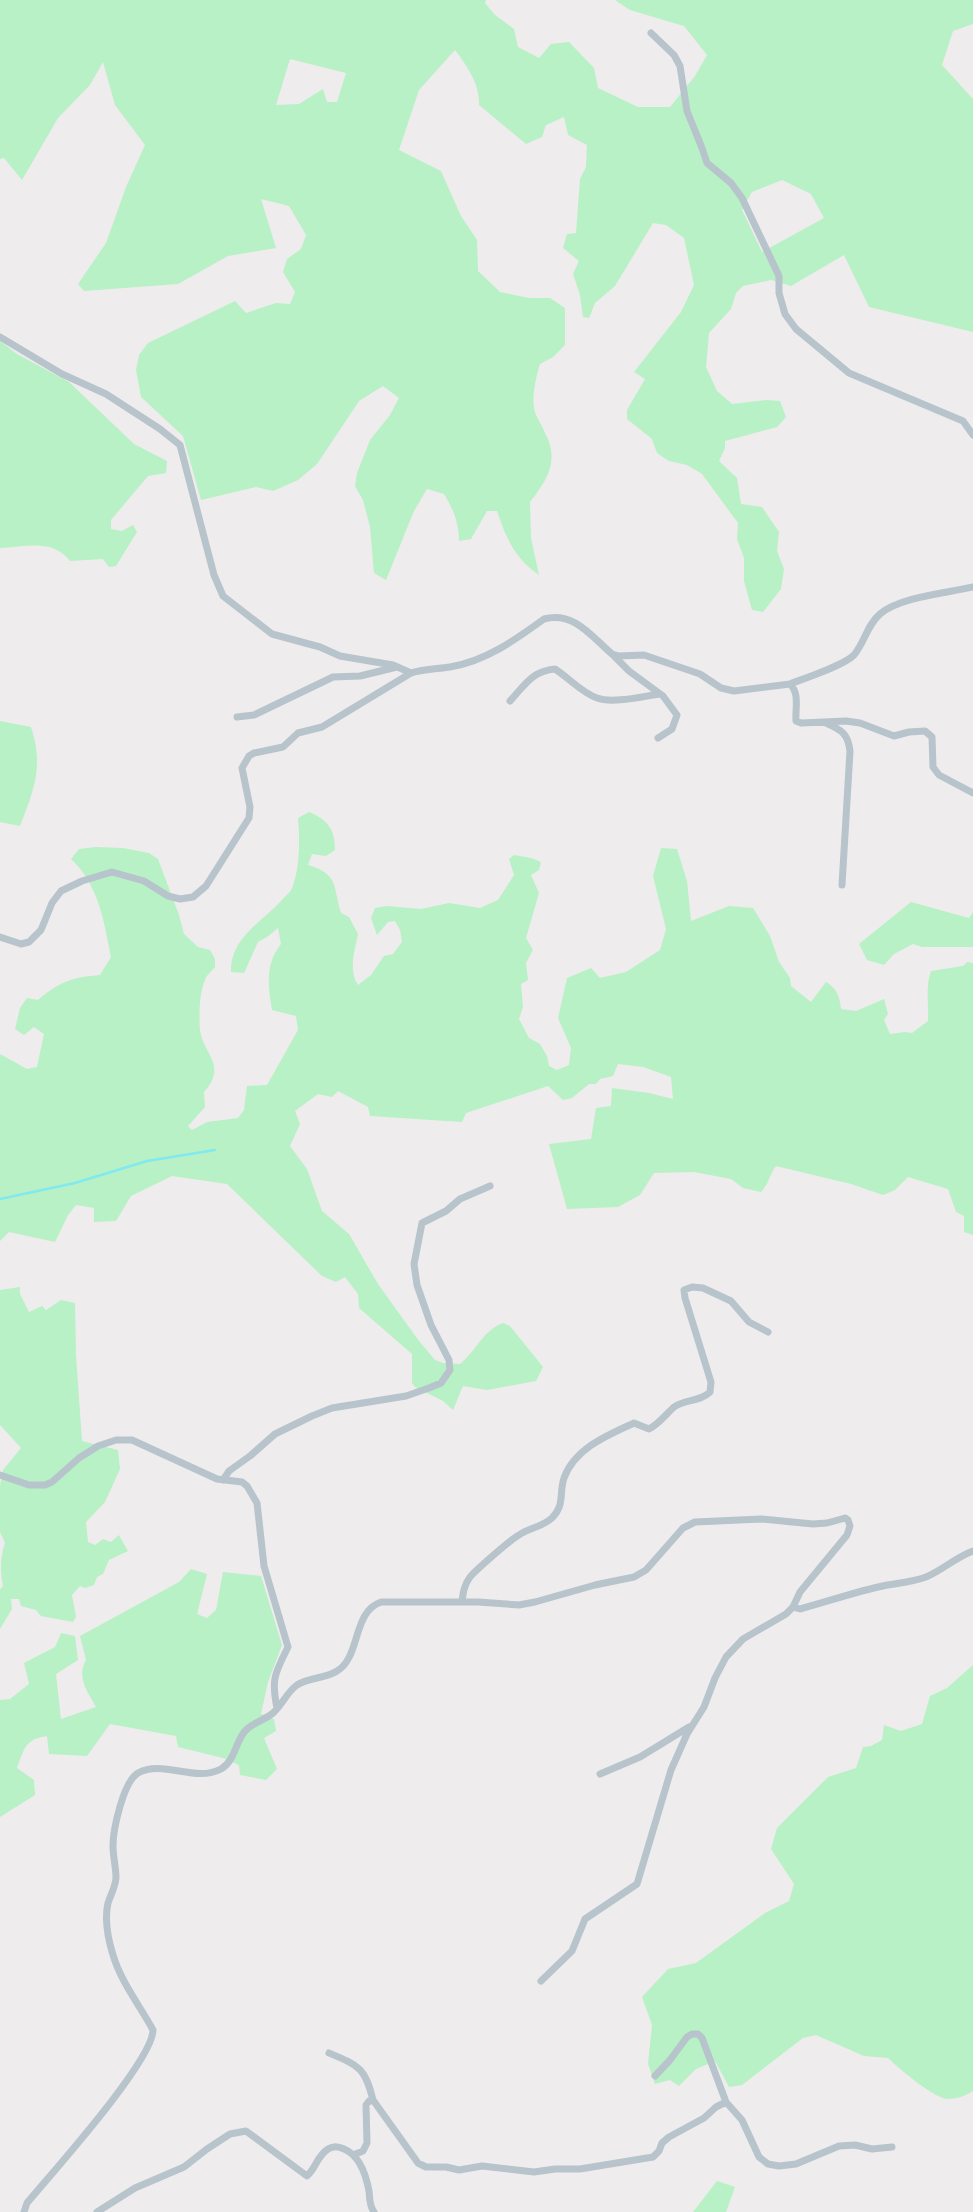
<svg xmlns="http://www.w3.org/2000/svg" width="973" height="2212" viewBox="0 0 973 2212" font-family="Helvetica,sans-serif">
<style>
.green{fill:#b7f1c5;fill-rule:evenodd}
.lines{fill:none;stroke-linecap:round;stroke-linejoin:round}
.stream{stroke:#81e9f0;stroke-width:2.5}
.street{stroke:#b7c4cb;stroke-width:7}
</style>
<rect width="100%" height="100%" fill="#efeced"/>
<path class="green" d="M0,0H486L485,3L495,15L514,29L518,47L539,58L551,44L569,42L594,68L598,88L638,107H670L695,76L707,55L684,26L630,10L615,0H973V24L953,31L942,65L973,99V332L869,307L844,255L791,286L771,280L743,286L736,293L731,309L709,333L706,367L717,391L732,404L767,400L780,401L786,417L777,427L725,441V448L719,461L737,478L741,504L762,507L779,532L777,551L784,569L781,589L763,612L752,610L744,581V558L737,539L738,523L702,474L687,465L669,461L657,453L652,439L627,419V410L645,379L634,372L681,312L694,285L684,238L666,225L653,223L615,286L595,303L589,318L583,317L580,295L573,274L579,261L563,248L567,234L576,233L580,179L586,167L587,145L568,135L564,117L546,125L542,137L526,144L479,105C480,84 467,66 455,50L419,90L399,150L441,171L461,216L477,240L478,271L500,292L529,298H550L565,308V345L553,357L540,364C536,377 532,394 534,408C535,416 542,425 545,433C560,461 547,480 530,502L531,538L539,575C515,559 506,538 497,511H487L471,539L459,541C459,522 453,509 444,494L427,489L414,511L386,580L374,573L370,527L363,500L355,486L357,473L370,440L390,415L399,398L383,386L359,401L317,464L298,480L273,491L256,487L201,500L183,436L141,397L136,370L139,355L148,343L235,301L246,313L276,303L290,304L295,292L283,272L287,259L301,249L306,235L289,206L261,199L276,248L228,256L178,284L84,291L78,284L106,243L126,187L145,145L115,105L103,62L90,85L58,118L22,180L4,158L0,159ZM290,59L346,73L337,102H327L323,89L299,104L276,105ZM782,180L811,194L824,218L762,252L742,210L752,192Z
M0,341L17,354L69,382L134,444L167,461L166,473L148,476L111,520V529L122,531L133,525L137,532L116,566L109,567L103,559L70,561C52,538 27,547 0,548Z
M0,721L31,727C44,766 34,790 20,826L0,822Z
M309,812C328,820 335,829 335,850L326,856L312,854L308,865C339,874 333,887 341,913L349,917L358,934C355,950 348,970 358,985L371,975L384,956L393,954L402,942L400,930L395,921L388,922L377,935L371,918L375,908L387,906L421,909L449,903L480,908L498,900L514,875L509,859L514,855L531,858L541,862L539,870L531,875L539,893L526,938L533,950L526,963L528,980L521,984L523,1007L519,1019L529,1038L540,1044L547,1056L549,1066L557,1070L569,1065L571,1048L558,1018L567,978L591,968L600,978L626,972L660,950L666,929L653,876L661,848L677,849L687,881L691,921L729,906L753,908L770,936L779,962L790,978L791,986L811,1002L826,982C837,988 840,998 841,1009L856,1011L884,999L888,1014L884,1020L890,1034L905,1032L912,1033L928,1021C929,1003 925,988 931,971L963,966L967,962L973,963V1235L964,1232V1216L956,1212L948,1189L908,1177L895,1190L883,1195L851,1184L776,1166C769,1175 769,1184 761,1192L743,1188L731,1179L694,1172L654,1173L640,1195L618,1207L567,1209L549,1144L591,1139L596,1108L611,1106L612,1088L649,1093L673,1099L671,1077L643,1067L618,1064L613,1076L600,1079L596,1084H589L572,1098L563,1100L548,1086L466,1113L462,1122L370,1116L368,1107L338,1091L332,1097L318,1094L295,1111L300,1124L290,1146L307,1169L322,1211L349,1234L378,1284L419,1341L435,1360L443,1363L460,1364C478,1349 482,1331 503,1323L510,1326L543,1367L536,1381L487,1390L463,1386L453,1410L443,1401L415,1387L412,1383V1354L359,1308L358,1294L345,1277L336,1282L322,1276L227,1184L172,1176L131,1196L116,1221L94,1222V1208L76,1205L68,1215L55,1242L9,1232L0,1241V1054L27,1069L37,1067L44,1034L34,1027L24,1035L15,1029L20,1008L27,998L38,1000C59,982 72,977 100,975L111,957C104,922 99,885 71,859L79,849L96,847L123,848L149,853L158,859L179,915L184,934L198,947L210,950L215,959V967C212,971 206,975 205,980C199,993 199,1016 200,1030C203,1054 228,1065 204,1092L205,1107L188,1126L192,1130L207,1122L238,1118L244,1110L247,1086L267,1085L298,1030L296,1016L272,1010C268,986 265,964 281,944L278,928L267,937L258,942L244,973L231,972C230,938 262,922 282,900C285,896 291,892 292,888C300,869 300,838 298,818Z
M911,902L969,918L973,912V947H922L913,944L894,954L884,965L867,960L859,944Z
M20,1287V1294L29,1312L42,1306L46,1310L61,1300L75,1303L76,1355L82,1441L118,1450L120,1469L105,1502L86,1522L88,1542L95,1545L103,1539L111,1542L119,1535L128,1551L109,1560L103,1574L97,1577L94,1585L85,1588L80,1586L72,1595L76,1617L73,1622L41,1616L36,1610L21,1606L19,1599H11L12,1609L0,1629V1589L3,1586C0,1572 0,1557 5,1543L0,1532V1486L3,1470L21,1448L0,1425V1290Z
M191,1569L207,1574L197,1614L207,1618L216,1610L223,1572L261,1576L282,1645L268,1682L261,1714L274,1719L276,1731L264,1738L277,1769L266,1780L240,1775L239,1765L223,1758L178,1747L176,1736L110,1724L87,1756L49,1754L47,1736C25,1739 24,1749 17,1768L34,1780L35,1795L0,1817V1700L10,1699L29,1684L24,1663L55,1647L61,1633L75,1636L78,1660L56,1674L61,1719L96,1707C88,1693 76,1677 86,1660L80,1636L179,1582Z
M973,1665V2091C965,2096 957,2099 947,2099C934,2098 898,2068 888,2058L864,2056L816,2035L803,2038L742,2085L729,2087L715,2061L696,2069L679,2086L670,2080L655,2084L648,2064L652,2025L642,1997L668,1969L696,1963L765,1913L789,1901L794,1884L771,1849L777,1828L828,1777L856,1768L863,1747L871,1746L882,1740L884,1725L901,1731L922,1724L930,1696L947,1688Z
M717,2181L735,2187L726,2212H693Z"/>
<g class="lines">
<path class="stream" d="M0,1199L75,1183L147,1161L215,1150"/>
<path class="street" d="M651,33L674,55L680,66L687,111L702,148L707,163L731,183L742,198L779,276V293L785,314L796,329L849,373L963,421L973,435
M0,337L62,374L106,394L160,429L180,445L214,575L223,596L272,634L320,647L340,656L393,665L411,673
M613,655L629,671L663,696L677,715L672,729L658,738
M790,684C805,678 843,666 854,655C865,642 867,625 880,614C900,597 947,593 973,587
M510,701C525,685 532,671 555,669C569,678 582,693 597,698C613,704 644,696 660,694
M237,717L254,715L333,677L360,676L397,667
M826,723C842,730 848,734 850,751L842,885
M0,937L21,944L29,942L41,930L52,903L61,891L82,881L112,872L144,881L168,896L180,899L193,897L206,886L249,818L250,807L242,768L249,756L254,753L283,747L298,733L322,727L411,673C424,669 437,669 450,667C486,661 515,640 544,619C574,611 591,636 612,654L619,656L644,655L700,674L721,688L734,691L790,684C800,694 795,708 796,721L801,723L846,721L860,723L894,736L909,732L925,731L932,737L933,767L939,775L973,793
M0,1475L29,1485H45L52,1482L79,1458L98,1446L116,1440H132L217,1479L242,1482L247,1486L257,1503L264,1566L288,1647C275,1673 271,1679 277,1708
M223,1480L229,1471L250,1456L275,1434L312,1416L332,1408L406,1396L429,1388L441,1383L450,1370L449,1360L431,1325L417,1285L414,1264L422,1223L446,1211L460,1199L490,1186
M462,1602C463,1593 464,1585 470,1577C477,1569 510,1540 519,1535C529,1528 542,1527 552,1518C565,1505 559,1493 564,1478C575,1448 608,1435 634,1423L649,1429C660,1423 665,1415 674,1407C685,1399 700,1402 710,1392L711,1382L685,1298L684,1290L692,1287L703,1288L731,1301L749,1322L768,1332
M793,1607L800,1609C826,1602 852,1593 878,1587C894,1583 910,1583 926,1577C943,1570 956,1557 973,1551
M600,1774L640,1757L689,1727
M329,2053C360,2066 365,2068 373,2100
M655,2076L670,2060L687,2037L692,2034H698L702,2038L726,2102
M353,2155L363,2151L367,2143L366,2105L369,2101L373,2100L418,2163L426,2167H446L459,2170L482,2166L534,2172L555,2169H580L653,2157L659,2151L662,2143L669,2137L704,2118L716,2107L726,2102L742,2120L759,2157L768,2164L779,2166L796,2164L839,2146L855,2145L872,2149L892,2147
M24,2212L27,2203C51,2174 153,2061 153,2030C140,2006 121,1982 113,1955C108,1939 104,1921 108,1903C111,1894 115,1888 116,1878C116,1867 113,1857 113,1846C113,1830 123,1782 138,1773C163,1759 195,1783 221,1769C236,1760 235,1741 246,1730C254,1722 265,1720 273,1713C282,1705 287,1692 297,1685C309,1677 325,1679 337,1671C361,1657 352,1612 381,1602H478L519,1605L535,1602L595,1585L634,1577L646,1570L683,1528L695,1522L761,1519L813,1524L827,1523L845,1518L848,1520L850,1526L847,1535L800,1592L793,1607L786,1614L743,1639L726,1657L715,1678L704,1707L687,1734L671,1770L637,1884L585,1919L572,1951L541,1981
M97,2212L135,2188L184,2167L207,2149L230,2134L246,2131L307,2176C316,2168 317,2156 328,2149C333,2146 338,2146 344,2149C359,2155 366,2175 369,2191C370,2199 369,2205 374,2212"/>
</g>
</svg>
